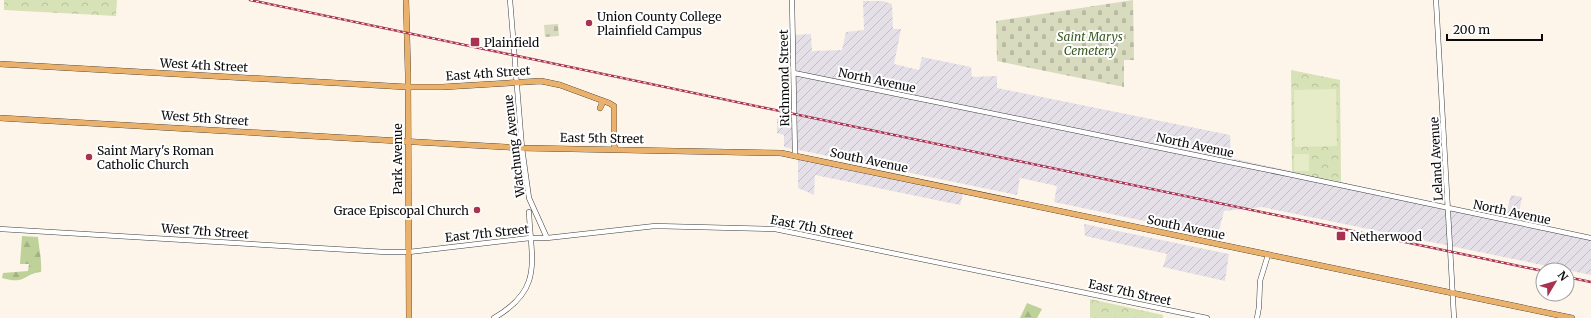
<svg xmlns="http://www.w3.org/2000/svg" width="1591" height="318" viewBox="0 0 1591 318" font-family="Merriweather,serif">
<style>
.industrial{fill:url(#industrial-furrows)}
.forest{fill:url(#forest-firs)}
.cemetery{fill:url(#cemetery-stones)}
.park{fill:url(#park-crowns)}
.pitch{fill:#e6ebc8}
.lines{fill:none;stroke-linecap:round;stroke-linejoin:round}
.minor-casing{stroke:#3d3d3d;stroke-width:5.5}
.major-casing{stroke:#1b1b1b;stroke-width:6}
.minor{stroke:#fff;stroke-width:4.5}
.major{stroke:#e9b16c;stroke-width:5.5}
.rail-casing{stroke:#aa3251;stroke-width:2.5}
.rail{stroke:#fff;stroke-width:1;stroke-dasharray:3;stroke-linecap:butt}
.poi-dot{fill:#aa3251;stroke:#fff;stroke-width:1.5}
.labels{text-anchor:middle;dominant-baseline:central;stroke-width:4;stroke-linejoin:round;paint-order:stroke}
.poi-label{font-size:12px;fill:#0a0a0a;stroke:#fff;text-anchor:start}
.park-label{font-size:12px;font-style:italic;fill:#395922;stroke:#fff}
.street-label{font-size:12px;fill:#0a0a0a;stroke:#fff}
</style>
<defs>
<pattern id="industrial-furrows" width="10" height="10" patternUnits="userSpaceOnUse"><rect width="10" height="10" fill="#e5dfe8"/><path d="M-1 1l2-2M0 10L10 0M9 11l2-2" fill="none" stroke="#c3bec6"/></pattern>
<pattern id="forest-firs" width="22" height="20" patternUnits="userSpaceOnUse"><rect width="22" height="20" fill="#bed198"/><path d="M5 1l3.5 6h-7zM16 11l3.5 6h-7z" fill="#a2b282"/></pattern>
<pattern id="cemetery-stones" width="16" height="16" patternUnits="userSpaceOnUse"><rect width="16" height="16" fill="#d8dbbe"/><path d="M2 7V4a2 2 0 0 1 4 0v3zM10 15v-3a2 2 0 0 1 4 0v3z" fill="#b8bba2"/></pattern>
<pattern id="park-crowns" width="20" height="18" patternUnits="userSpaceOnUse"><rect width="20" height="18" fill="#d7e3b7"/><path d="M2 6a3 3 0 1 1 6 0M12 15a3 3 0 1 1 6 0" fill="none" stroke="#b7c19c"/></pattern>
</defs>
<rect width="100%" height="100%" fill="#fdf5e9"/>
<path class="industrial" d="M863,1H883L892,4L893,29H901L894,64L919,70L922,57L971,67L972,77L997,76V88L1230,135L1231,158L1341,182L1504,221L1511,195L1522,197L1517,224L1591,240V275L1262,207L1224,211L1219,231L1227,232L1225,238L1054,202L1057,186L1020,178L1017,195L784,147V135L777,133V119L793,102L792,35L811,34L812,51L842,50L846,32L864,30Z
M798,159L963,194L960,205L815,175L814,195L798,188Z
M1084,224L1229,254L1225,281L1163,267L1167,254L1085,236Z"/>
<path class="forest" d="M22,236L38,237C39,249 42,260 41,272C23,274 26,285 2,278L3,273L28,271L29,264H20Z
M1027,303L1042,309L1037,318H1020Z"/>
<path class="cemetery" d="M1133,0L1134,60H1124V87L997,61L996,21Z
M558,24L559,36L545,37L544,25Z"/>
<path class="park" d="M4,0H117L116,16L4,10Z
M1291,70L1340,80L1341,182L1292,172Z
M1090,299L1163,315V318H1090Z"/>
<path class="pitch" d="M1336,89L1337,146L1295,147L1294,90Z
M1294,154H1309V171H1294Z"/>
<g class="lines">
<g class="minor-casing">
<path id="minor" d="M510,0L522,148L529,198L547,238
M792,0L795,155
M1436,0L1454,318
M794,73L1288,174L1591,238
M0,229L385,252H409L530,238H547L655,226L775,229L1207,318
M494,318C544,289 531,261 529,212
M1257,318L1259,307L1260,281L1268,255"/>
</g>
<g class="major-casing">
<path id="major" d="M406,0L408,74L409,318
M0,64L407,87H443L541,81L560,85L609,103L614,106V146L616,149
M600,108L602,104L601,100
M0,118L469,145L522,148L781,153L1572,318"/>
</g>
<use href="#minor" class="minor"/>
<use href="#major" class="major"/>
<g class="rail-casing">
<path id="rail" d="M250,0L1543,271
M1567,277L1591,282"/>
</g>
<use href="#rail" class="rail"/>
</g>
<g class="poi-dot">
<circle cx="589" cy="23" r="4"/>
<rect x="470" y="37" width="10" height="10" rx="2"/>
<circle cx="89" cy="157" r="4"/>
<circle cx="477" cy="210" r="4"/>
<rect x="1336" y="231" width="10" height="10" rx="2"/>
</g>
<g class="labels">
<g class="poi-label">
<text x="597" y="16">Union County College<tspan x="597" dy="14">Plainfield Campus</tspan></text>
<text x="484" y="42">Plainfield</text>
<text x="97" y="150">Saint Mary's Roman<tspan x="97" dy="14">Catholic Church</tspan></text>
<text x="469" y="210" text-anchor="end">Grace Episcopal Church</text>
<text x="1350" y="236">Netherwood</text>
</g>
<g class="park-label">
<text x="1090" y="36">Saint Marys<tspan x="1090" dy="14">Cemetery</tspan></text>
</g>
<g class="street-label">
<text transform="translate(204 65) rotate(3)">West 4th Street</text>
<text transform="translate(488 73) rotate(-4)">East 4th Street</text>
<text transform="translate(784 78) rotate(-91)">Richmond Street</text>
<text transform="translate(877 80) rotate(12)">North Avenue</text>
<text transform="translate(205 118) rotate(4)">West 5th Street</text>
<text transform="translate(602 138) rotate(1)">East 5th Street</text>
<text transform="translate(1195 145) rotate(12)">North Avenue</text>
<text transform="translate(514 146) rotate(-97)">Watchung Avenue</text>
<text transform="translate(397 159) rotate(-90)">Park Avenue</text>
<text transform="translate(1436 159) rotate(-93)">Leland Avenue</text>
<text transform="translate(869 160) rotate(12)">South Avenue</text>
<text transform="translate(1512 212) rotate(12)">North Avenue</text>
<text transform="translate(812 227) rotate(11)">East 7th Street</text>
<text transform="translate(1186 227) rotate(12)">South Avenue</text>
<text transform="translate(205 231) rotate(4)">West 7th Street</text>
<text transform="translate(487 233) rotate(-6)">East 7th Street</text>
<text transform="translate(1130 292) rotate(12)">East 7th Street</text>
</g>
</g>
<g transform="translate(1555 282) rotate(52)"><circle r="19" fill="#ffffff" stroke="#9d9d9d"/>
<path d="M0-3L7 15L0 10L-7 15Z" fill="#aa3251"/>
<text y="-6" font-size="11" font-weight="bold" text-anchor="middle" fill="#0a0a0a">N</text>
</g>
<path d="M1447 34v6h95v-6" fill="none" stroke="#0a0a0a" stroke-width="2"/>
<text x="1453" y="34" font-size="12" fill="#0a0a0a" stroke="#ffffff" stroke-width="3" paint-order="stroke">200 m</text>
</svg>
